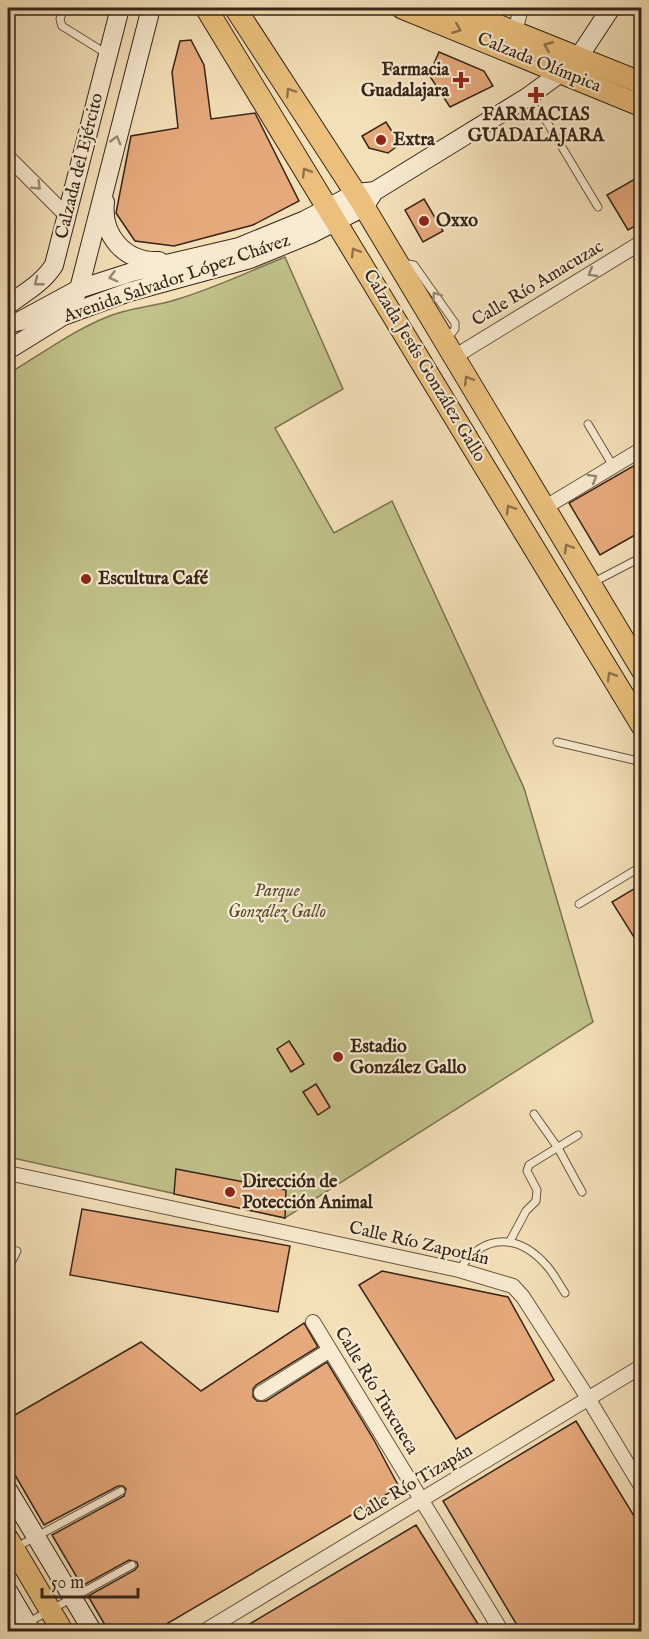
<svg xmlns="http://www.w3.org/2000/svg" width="649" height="1639" viewBox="0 0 649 1639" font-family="'IM FELL English',serif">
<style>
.green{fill:#c1c18a;stroke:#7c7351;stroke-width:1.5}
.building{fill:#e6a97c;stroke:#362518;stroke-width:1.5}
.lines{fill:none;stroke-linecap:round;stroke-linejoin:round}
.lane-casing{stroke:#665440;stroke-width:9}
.street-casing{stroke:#665440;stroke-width:16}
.secondary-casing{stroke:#362518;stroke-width:20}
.primary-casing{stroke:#362518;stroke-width:23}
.lane{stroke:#f8ebd1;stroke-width:7}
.street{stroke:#f8ebd1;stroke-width:14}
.secondary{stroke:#f8ebd1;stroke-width:18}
.primary{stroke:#eac07c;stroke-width:21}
.oneway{stroke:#90724a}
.oneway2{stroke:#978874}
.poi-dot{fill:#8f2418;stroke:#f8ebd1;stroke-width:2}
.labels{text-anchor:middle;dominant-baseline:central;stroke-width:4.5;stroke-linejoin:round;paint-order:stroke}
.street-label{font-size:18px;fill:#362518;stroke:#f8ebd1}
.poi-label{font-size:18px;font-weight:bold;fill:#362518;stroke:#f8ebd1;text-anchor:start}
.park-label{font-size:18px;font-style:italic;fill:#594c34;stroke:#f8ebd1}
</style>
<rect width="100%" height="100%" fill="#f4e0b8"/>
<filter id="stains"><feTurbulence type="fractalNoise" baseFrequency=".00333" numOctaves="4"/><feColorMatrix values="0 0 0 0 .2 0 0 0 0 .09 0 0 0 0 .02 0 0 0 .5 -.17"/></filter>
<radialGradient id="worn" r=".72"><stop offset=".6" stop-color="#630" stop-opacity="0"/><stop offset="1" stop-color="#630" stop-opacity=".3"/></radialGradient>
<path class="green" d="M285,257L343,389L275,428L334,533L392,501L524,788L593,1022L285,1218L8,1157V374C40,355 72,331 107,317C130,307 155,307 178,299C215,288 250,271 285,257Z"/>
<path class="building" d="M191,40L204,65L211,119L255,113L299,201L253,225L174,246L135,241L116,213L131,136L178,128L172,72L180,41Z
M439,52L484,71L493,86L450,107L429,75Z
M386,122L400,144L388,153L369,148L362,136Z
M642,175V222L628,230L607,195Z
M424,199L443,231L423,242L405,210Z
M642,461V531L600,555L569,503Z
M642,884V950L612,902Z
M289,1041L304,1064L291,1072L277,1049Z
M316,1084L330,1107L318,1115L303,1092Z
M176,1169L286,1190L285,1218L174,1194Z
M82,1209L290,1246L278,1312L70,1275Z
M382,1271L508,1297L554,1380L456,1439L359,1285Z
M304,1323L318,1347L256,1385L253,1389V1397L257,1401H266L327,1362L374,1440L399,1487L153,1632H109L88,1596L135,1570L138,1566L137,1562L129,1560L82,1586L52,1535L124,1496L126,1489L123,1486H118L44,1525L8,1463V1419L141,1342L201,1391Z
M576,1421L642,1529V1632H521L443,1501Z
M416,1525L483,1632H236Z"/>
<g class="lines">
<g class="lane-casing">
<path id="lane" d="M64,8L60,19L62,26L107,54
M528,100L545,119L598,207
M402,263L414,265L455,323V329L446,340
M588,424L613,466
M592,583L642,557
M557,742L642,762
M579,904L642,866
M534,1114L558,1148L582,1192
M510,1241L526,1211L536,1201L537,1190L527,1171L529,1165L578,1135
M8,1269L17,1251
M459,1270C484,1233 518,1233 547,1266C554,1274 559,1284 565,1293
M15,1548L121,1491
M27,1623L132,1565"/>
</g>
<g class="street-casing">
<path id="street" d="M515,32L521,8
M8,157L67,216
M454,357L642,242
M544,508L642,449
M8,1173L459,1270L513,1286L523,1297L588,1398L642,1488
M313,1322L502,1632
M261,1393L330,1350
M203,1632L642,1366"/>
</g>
<g class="secondary-casing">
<path id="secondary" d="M105,202C101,235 125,263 159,261
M75,296L79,289L151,8
M8,305C24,293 43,283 54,265L120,8
M8,324L20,321L79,289L132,272L239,247L305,220L356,193L375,191L526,98L562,72L578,58L611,8
M8,350L63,316L129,292L250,259L311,234L364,207L372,195
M8,1490L93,1632
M8,1591L32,1632"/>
</g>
<g class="primary-casing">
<path id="primary" d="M206,8L642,726
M235,8L360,200L642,670
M402,8L642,106
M455,8L642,83
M8,1539L63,1632"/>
</g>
<use href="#lane" class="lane"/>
<use href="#street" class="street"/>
<use href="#secondary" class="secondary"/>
<use href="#primary" class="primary"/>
</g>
<defs><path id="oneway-chevron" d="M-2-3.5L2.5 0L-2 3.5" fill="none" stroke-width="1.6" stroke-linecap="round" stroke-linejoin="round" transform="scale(1.5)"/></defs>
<g class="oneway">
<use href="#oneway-chevron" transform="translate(457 29) rotate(22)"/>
<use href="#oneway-chevron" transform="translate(548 46) rotate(-158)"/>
<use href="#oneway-chevron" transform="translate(290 92) rotate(-123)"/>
<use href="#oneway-chevron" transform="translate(306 172) rotate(-121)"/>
<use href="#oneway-chevron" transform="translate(355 252) rotate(-121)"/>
<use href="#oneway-chevron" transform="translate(468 380) rotate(-121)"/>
<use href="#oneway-chevron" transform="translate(510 509) rotate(-121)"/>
<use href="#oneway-chevron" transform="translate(568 548) rotate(-121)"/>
<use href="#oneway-chevron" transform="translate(611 676) rotate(-121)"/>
</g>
<g class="oneway2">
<use href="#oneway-chevron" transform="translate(116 140) rotate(-75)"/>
<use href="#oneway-chevron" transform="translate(37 186) rotate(45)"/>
<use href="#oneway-chevron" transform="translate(592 273) rotate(149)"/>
<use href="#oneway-chevron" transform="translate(113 277) rotate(165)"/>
<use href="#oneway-chevron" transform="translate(38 282) rotate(142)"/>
<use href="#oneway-chevron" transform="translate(436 296) rotate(-125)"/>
<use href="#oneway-chevron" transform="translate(593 478) rotate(-31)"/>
</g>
<g class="poi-dot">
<path d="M458 71h6v6h6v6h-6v6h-6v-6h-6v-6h6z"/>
<path d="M533 86h6v6h6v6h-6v6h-6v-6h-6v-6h6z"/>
<circle cx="381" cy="140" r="6"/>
<circle cx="424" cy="221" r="6"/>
<circle cx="86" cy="579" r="6"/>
<circle cx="338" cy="1057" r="6"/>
<circle cx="230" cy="1192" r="6"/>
</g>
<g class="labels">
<g class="street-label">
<text transform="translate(539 63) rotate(22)">Calzada Olímpica</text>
<text transform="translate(80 166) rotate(-76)">Calzada del Ejército</text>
<text transform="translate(177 279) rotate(-19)">Avenida Salvador López Chávez</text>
<text transform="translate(538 284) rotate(-31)">Calle Río Amacuzac</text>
<text transform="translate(424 366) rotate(59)">Calzada Jesús González Gallo</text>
<text transform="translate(419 1244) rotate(13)">Calle Río Zapotlán</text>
<text transform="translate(376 1391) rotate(59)">Calle Río Tuxcueca</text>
<text transform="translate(413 1484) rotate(-31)">Calle Río Tizapán</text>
</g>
<g class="poi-label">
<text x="449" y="70" text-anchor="end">Farmacia<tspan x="449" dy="21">Guadalajara</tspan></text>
<text x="536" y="115" text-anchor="middle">FARMACIAS<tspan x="536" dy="21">GUADALAJARA</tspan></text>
<text x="393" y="140">Extra</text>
<text x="436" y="221">Oxxo</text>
<text x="98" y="579">Escultura Café</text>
<text x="350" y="1047">Estadio<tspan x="350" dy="21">González Gallo</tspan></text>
<text x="242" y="1182">Dirección de<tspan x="242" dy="21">Potección Animal</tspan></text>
</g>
<g class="park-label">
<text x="277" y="891">Parque<tspan x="277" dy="21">González Gallo</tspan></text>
</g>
</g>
<rect width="649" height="1639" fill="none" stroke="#f4e0b8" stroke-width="30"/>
<rect x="9" y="9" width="631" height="1621" fill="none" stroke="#362518" stroke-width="3"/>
<rect x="15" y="15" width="619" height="1609" fill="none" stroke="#362518" stroke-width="1.5"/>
<path d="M42 1588v9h96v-9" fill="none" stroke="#362518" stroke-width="3"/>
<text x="51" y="1588" font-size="18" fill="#362518" stroke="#f8ebd1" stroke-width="4.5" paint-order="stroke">50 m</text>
<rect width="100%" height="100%" filter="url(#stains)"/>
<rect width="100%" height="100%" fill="url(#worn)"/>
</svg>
